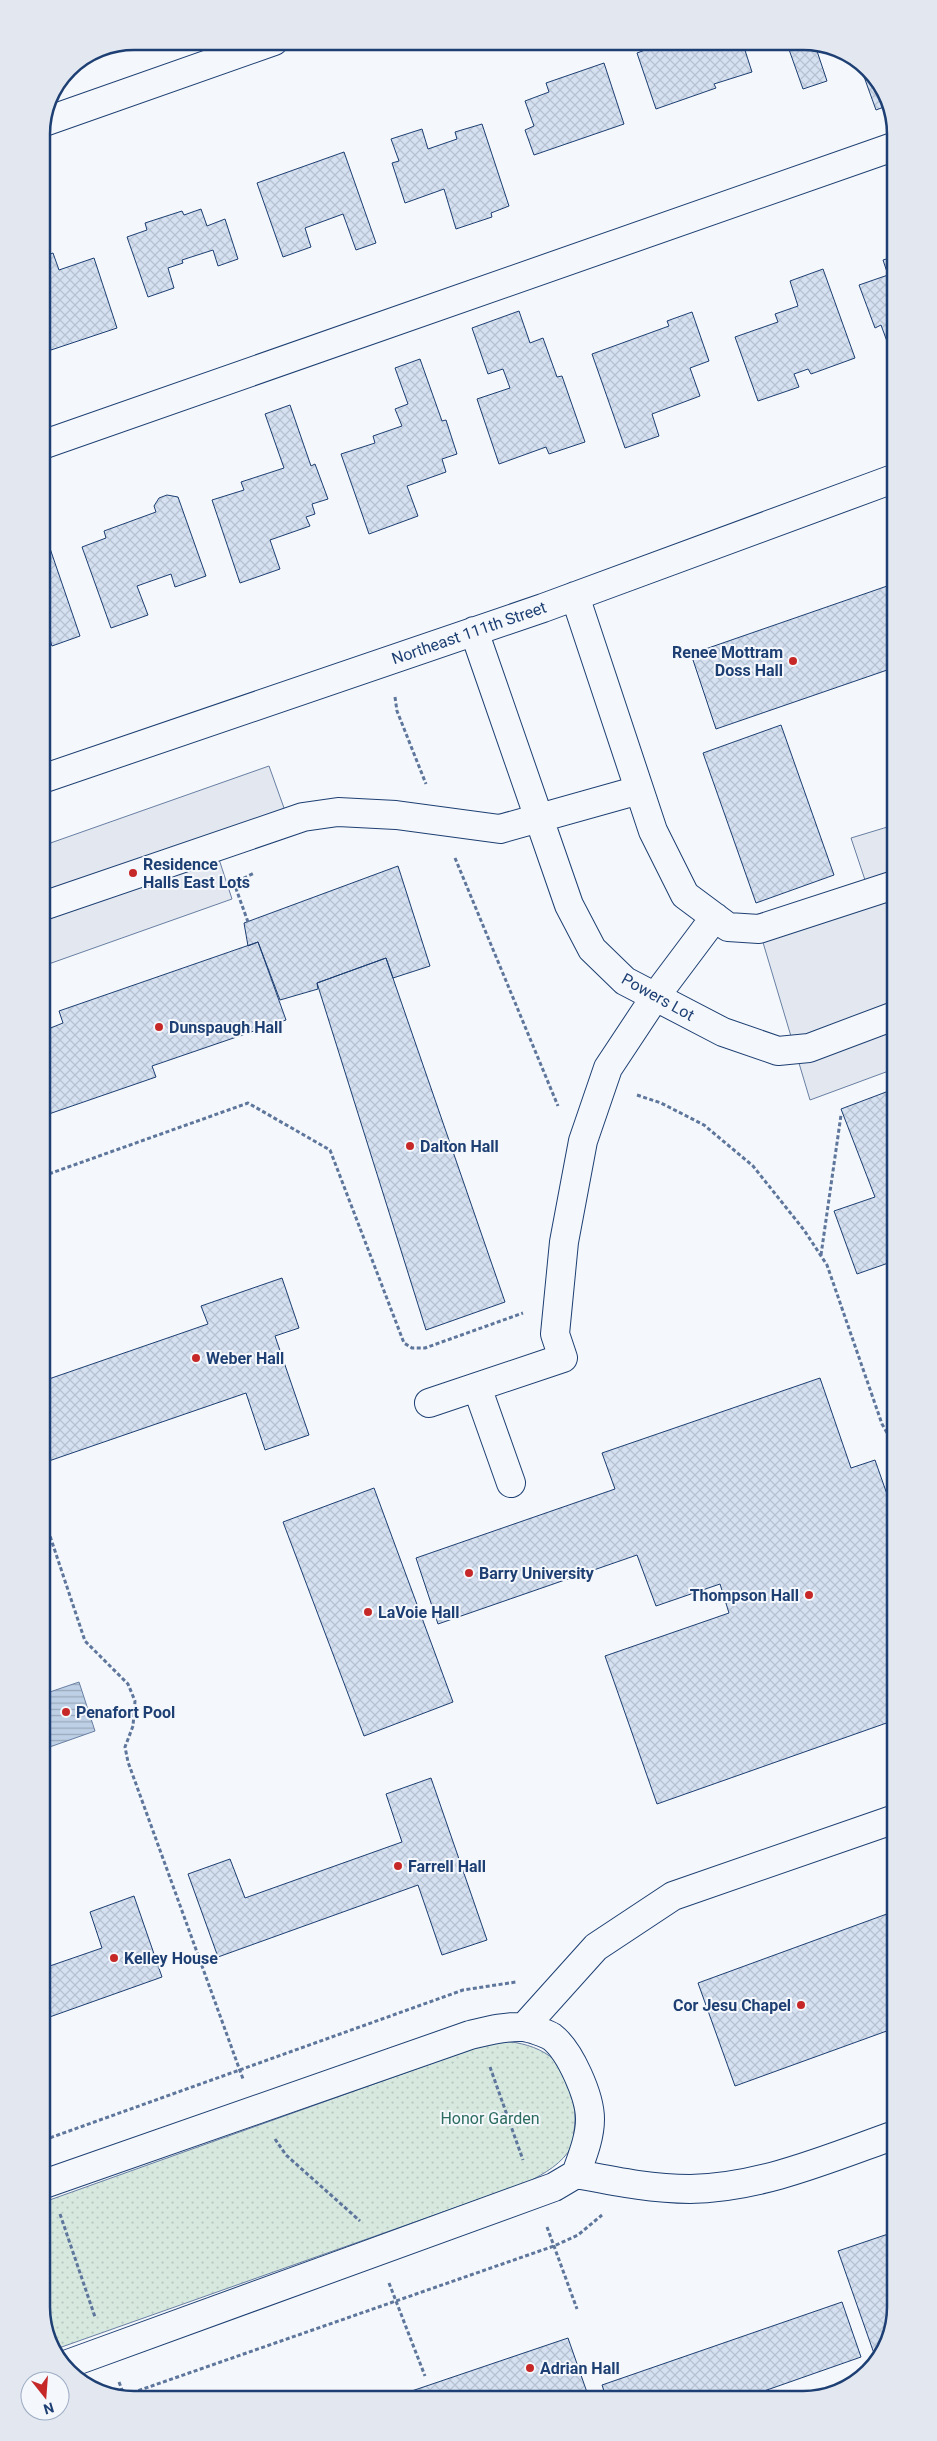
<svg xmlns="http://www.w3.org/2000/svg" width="937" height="2441" viewBox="0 0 937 2441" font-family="Roboto,sans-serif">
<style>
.garden{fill:url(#garden-dots);stroke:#687fa3}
.parking{fill:#e3e8f0;stroke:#687fa3}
.water{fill:url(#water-rules);stroke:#687fa3}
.building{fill:url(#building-cross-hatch);stroke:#1d3f73}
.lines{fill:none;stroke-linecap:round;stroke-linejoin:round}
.minor-casing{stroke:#1d3f73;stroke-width:30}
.path{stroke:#5e769c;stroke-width:3;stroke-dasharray:4 2.5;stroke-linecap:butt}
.minor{stroke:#f4f7fb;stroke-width:28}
.poi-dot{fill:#c62828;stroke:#f4f7fb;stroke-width:2}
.labels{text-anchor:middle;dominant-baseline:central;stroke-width:4;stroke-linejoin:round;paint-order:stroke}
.street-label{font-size:16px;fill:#1d3f73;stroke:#f4f7fb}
.poi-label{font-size:16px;font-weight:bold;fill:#1d3f73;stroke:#f4f7fb;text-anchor:start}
.park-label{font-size:16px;fill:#2c6c60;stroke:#f4f7fb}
.rim{fill:none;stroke:#1d3f73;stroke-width:2.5}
</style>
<defs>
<pattern id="garden-dots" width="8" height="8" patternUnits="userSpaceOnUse" patternTransform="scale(1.25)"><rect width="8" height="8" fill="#d7e8df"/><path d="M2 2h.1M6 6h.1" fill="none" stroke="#b8c8c3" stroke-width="1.8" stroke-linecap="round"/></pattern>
<pattern id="water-rules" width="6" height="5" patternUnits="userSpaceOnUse" patternTransform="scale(1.25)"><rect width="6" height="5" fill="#bed0e5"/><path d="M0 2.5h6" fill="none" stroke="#9aaabe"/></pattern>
<pattern id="building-cross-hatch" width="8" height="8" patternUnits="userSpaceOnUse" patternTransform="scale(1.25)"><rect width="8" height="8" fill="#d5e0f0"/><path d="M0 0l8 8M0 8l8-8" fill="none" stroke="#b6c1d1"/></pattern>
</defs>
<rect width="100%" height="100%" fill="#f4f7fb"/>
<path class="garden" d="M497,2040C514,2042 530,2044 545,2053C572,2069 578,2103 574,2131C574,2136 574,2142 572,2146C562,2164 545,2173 528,2182L56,2349L44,2332V2202Z"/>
<path class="parking" d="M269,766L289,822L215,847L232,899L43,966L42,846Z
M894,825V1069L810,1100L759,929L869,892L851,838Z"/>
<path class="water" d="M79,1682L95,1731L44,1749V1694Z"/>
<path class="building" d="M669,41H679L680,46L694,41H700L701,44L708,41H742L752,72L714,84L716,88L656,109L637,53Z
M786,41H810L821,46L816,48L827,81L803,89Z
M858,60L860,61L889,105L876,110Z
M604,63L624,124L534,155L525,130L534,126L525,101L549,92L546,83Z
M482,124L509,206L491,213L492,217L456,229L444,189L405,203L392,163L399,161L391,139L422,129L428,149L457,139L455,132Z
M344,152L376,243L356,250L343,214L305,228L311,247L283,257L257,183Z
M201,209L207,226L225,219L238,259L218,266L213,250L182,260L183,263L168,268L174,288L148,297L127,237L147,230L145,223L182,211L184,215Z
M53,253L59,270L94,258L117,328L42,353V257Z
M893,257V355H892L881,325L875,328L859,285L888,275L883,260Z
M823,269L855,358L811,374L808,369L794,374L799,387L758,401L735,337L778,322L775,314L798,306L790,281Z
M519,311L530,343L543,338L557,377L562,376L585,442L549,454L546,447L499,464L477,399L510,388L503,369L488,374L472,328Z
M692,312L709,361L690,368L700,396L652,414L659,436L625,448L592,354L669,326L667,321Z
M420,359L442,421L446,420L457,454L442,459L446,472L407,486L418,516L369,534L341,454L375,443L373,436L402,426L395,409L408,404L395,368Z
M290,405L311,466L315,464L328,499L312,504L315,514L306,517L310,526L270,540L280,569L240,583L212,500L244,490L241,482L284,468L265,414Z
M167,495L178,497L206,576L175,587L171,574L137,586L148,615L111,628L82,547L106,538L104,531L156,512L154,506L159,498Z
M43,528L80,636L52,646L46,628L42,629Z
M893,584V668L716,729L691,654Z
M781,725L834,875L756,903L703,753Z
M398,866L430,966L393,978L386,958L317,983L318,989L280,1000L258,942L248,946L244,923Z
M258,942L286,1020L152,1066L156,1077L43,1116V1031L63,1023L59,1011Z
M386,958L505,1302L426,1330L317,983Z
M894,1089V1261L857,1274L834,1211L875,1197L841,1109Z
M282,1278L299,1328L275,1336L309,1435L265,1450L246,1393L43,1463V1381L208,1324L201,1306Z
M820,1378L851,1468L875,1460L895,1517V1720L657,1804L605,1656L729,1613L720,1584L656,1606L637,1555L438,1624L416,1558L615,1489L602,1453Z
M374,1488L453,1702L364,1736L283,1522Z
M431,1778L487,1940L442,1955L418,1885L218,1957L188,1874L230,1859L245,1898L402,1842L386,1794Z
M134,1896L162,1977L44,2019V1968L102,1948L90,1912Z
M895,1911V2028L735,2086L698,1983Z
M894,2232L896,2238V2308L877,2362L838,2251Z
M842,2302L861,2357L747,2397H606L602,2385Z
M568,2338L589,2398H391Z"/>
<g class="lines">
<g class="minor-casing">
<path id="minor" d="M44,122L274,41
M42,445L893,147
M575,596L653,831L685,895L728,927L759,929L894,885
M474,631L569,905L592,949L625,981L723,1032L778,1051L809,1048L894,1016
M42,779L543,608L893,479
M43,906L303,817L338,812L396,815L500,829L639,790
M477,1387L511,1483
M429,1403L563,1358L555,1334L564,1242L583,1141L608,1068L655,997L715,917
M524,2027L596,1947L673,1896L895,1819
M576,2174C613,2181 652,2189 690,2189C761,2188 830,2158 895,2135
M44,2184L470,2035C487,2031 505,2026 523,2027C530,2028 546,2033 552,2037C570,2051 590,2096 590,2119C590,2138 582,2157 576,2174L554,2187L65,2365"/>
</g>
<path class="path" d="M395,697L397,711L426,784
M455,858L558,1106
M248,922L234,883L254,873
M637,1095L661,1103L704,1125L753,1166L804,1230L827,1265L882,1424L894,1445
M43,1176L248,1103L330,1150L404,1343L412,1348H425L523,1313
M821,1255L841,1115
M44,1518L85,1641L128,1684L135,1701L133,1726L125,1747L128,1762L243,2079
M490,2067L523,2160
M275,2139L286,2155L360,2221
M44,2140L463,1990L516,1982
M60,2214L95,2317
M547,2227L577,2309
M389,2283L425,2376
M119,2382L124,2395
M120,2397L554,2246L578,2235L602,2215"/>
<use href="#minor" class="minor"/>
</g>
<g class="poi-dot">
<circle cx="793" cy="661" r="5"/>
<circle cx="133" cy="873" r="5"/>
<circle cx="159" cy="1027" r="5"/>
<circle cx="410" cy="1146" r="5"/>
<circle cx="196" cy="1358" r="5"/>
<circle cx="469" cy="1573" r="5"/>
<circle cx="809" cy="1595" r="5"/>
<circle cx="368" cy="1612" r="5"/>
<circle cx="66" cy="1712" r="5"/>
<circle cx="398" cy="1866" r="5"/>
<circle cx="114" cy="1958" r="5"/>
<circle cx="801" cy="2005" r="5"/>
<circle cx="530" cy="2368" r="5"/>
</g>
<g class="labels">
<g class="street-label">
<text transform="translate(469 633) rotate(-19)">Northeast 111th Street</text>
<text transform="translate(658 997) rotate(29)">Powers Lot</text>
</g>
<g class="poi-label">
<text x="783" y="652" text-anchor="end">Renee Mottram<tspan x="783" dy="18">Doss Hall</tspan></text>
<text x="143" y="864">Residence<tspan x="143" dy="18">Halls East Lots</tspan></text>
<text x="169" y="1027">Dunspaugh Hall</text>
<text x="420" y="1146">Dalton Hall</text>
<text x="206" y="1358">Weber Hall</text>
<text x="479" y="1573">Barry University</text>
<text x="799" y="1595" text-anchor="end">Thompson Hall</text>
<text x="378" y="1612">LaVoie Hall</text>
<text x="76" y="1712">Penafort Pool</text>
<text x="408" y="1866">Farrell Hall</text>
<text x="124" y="1958">Kelley House</text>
<text x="791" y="2005" text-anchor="end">Cor Jesu Chapel</text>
<text x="540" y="2368">Adrian Hall</text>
</g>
<g class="park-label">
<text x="490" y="2118">Honor Garden</text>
</g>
</g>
<path d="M0 0H937V2441H0ZM134 50H803A84 84 0 0 1 887 134V2307A84 84 0 0 1 803 2391H134A84 84 0 0 1 50 2307V134A84 84 0 0 1 134 50Z" fill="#e3e8f0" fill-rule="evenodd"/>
<path class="rim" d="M134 50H803A84 84 0 0 1 887 134V2307A84 84 0 0 1 803 2391H134A84 84 0 0 1 50 2307V134A84 84 0 0 1 134 50Z"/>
<g transform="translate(45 2396) rotate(163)"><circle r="24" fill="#f4f7fb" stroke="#9eadc5"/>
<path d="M0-4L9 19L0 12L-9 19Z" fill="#c62828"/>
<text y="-8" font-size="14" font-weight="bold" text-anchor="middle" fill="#1d3f73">N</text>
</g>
</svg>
